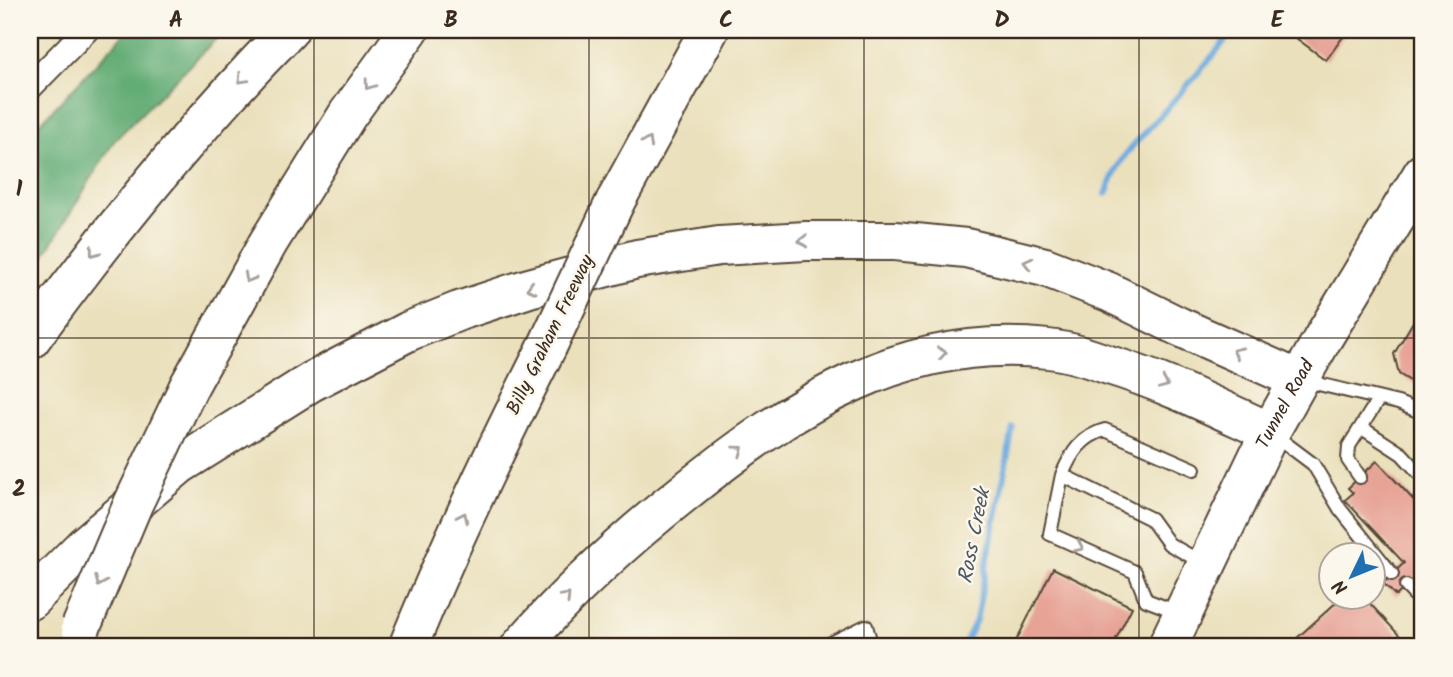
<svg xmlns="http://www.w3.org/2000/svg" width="1453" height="677" viewBox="0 0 1453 677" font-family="Kalam,sans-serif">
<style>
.forest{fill:#62ac75;stroke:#4e6b4a;stroke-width:2}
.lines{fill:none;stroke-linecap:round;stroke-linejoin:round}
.stream{stroke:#6dabdf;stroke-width:6}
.building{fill:#e7a396}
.lane-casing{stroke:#554536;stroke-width:16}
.street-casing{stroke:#554536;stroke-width:28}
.primary-casing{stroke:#554536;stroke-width:42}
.highway-casing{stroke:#554536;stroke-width:42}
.lane{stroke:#fff;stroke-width:12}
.street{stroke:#fff;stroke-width:24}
.primary{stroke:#fff;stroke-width:38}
.highway{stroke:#fff;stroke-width:38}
.highway-bridge-casing{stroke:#554536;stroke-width:42;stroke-linecap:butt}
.highway-bridge{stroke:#fff;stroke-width:38}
.oneway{stroke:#a79f9a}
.grid{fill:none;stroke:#3b2a1e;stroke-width:2;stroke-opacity:0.55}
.labels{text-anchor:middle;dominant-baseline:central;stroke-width:5;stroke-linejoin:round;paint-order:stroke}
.street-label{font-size:19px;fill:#3b2a1e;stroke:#fbf7ec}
.water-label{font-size:21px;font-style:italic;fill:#4c5762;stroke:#fbf7ec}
.neatline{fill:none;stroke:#3b2a1e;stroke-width:2.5}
.grid-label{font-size:23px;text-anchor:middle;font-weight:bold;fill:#3b2a1e}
</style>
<rect width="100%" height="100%" fill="#fbf7ec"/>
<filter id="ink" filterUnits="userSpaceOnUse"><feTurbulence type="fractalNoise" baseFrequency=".0143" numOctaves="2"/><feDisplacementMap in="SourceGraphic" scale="14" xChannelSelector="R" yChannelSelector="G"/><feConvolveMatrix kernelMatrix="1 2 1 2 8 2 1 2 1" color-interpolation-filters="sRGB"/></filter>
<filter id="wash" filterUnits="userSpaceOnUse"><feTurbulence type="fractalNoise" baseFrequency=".00686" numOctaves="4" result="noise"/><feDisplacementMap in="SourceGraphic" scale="28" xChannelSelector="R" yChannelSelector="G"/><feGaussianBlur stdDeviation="1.57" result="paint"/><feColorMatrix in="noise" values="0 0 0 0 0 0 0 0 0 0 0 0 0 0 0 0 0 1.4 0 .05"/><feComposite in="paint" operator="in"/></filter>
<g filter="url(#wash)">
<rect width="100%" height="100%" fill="#eae0bc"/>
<path class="forest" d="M128,30H225L114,141L30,279V134Z"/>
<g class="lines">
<path class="stream" d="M1106,194C1120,154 1133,146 1160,116C1185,88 1211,60 1233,30
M963,647L976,620L1013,428"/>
</g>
<g id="blocks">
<path class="building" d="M1285,30H1348L1326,60Z
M1423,305V389L1399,374L1394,354Z
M1377,461L1423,510V583L1417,576L1396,596L1383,583L1404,563L1345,500L1353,493L1348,488Z
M1053,568L1132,607L1112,647H1023L1015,643Z
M1355,596H1363L1410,647H1302L1304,646L1297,638L1340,599L1346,605Z"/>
</g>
</g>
<g filter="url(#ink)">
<use href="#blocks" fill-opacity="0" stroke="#554536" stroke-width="2"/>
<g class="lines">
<g class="lane-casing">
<path id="lane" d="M1306,381L1398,403L1423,413
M1362,428L1402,454L1423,477
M1273,434L1313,464L1340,509L1392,574
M1194,469L1105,430C1082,436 1071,453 1062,475L1151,519L1169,544L1203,563
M1062,475L1050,534L1135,572L1146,600L1180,613
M1360,477L1348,460L1349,446L1378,400
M1406,586L1423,604
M823,647L866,626L872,647"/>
</g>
<g class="street-casing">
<path id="street" d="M30,87L86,30"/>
</g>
<g class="primary-casing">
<g id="primary">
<path id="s1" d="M1167,647L1270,432L1323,338L1423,173"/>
</g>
</g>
<g class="highway-casing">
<path id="highway" d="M615,202L709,30
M30,340C110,231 194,127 289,30
M189,386L268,243L348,114L409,30
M30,600L84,546L179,465L311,382L409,331L459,311L529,288L637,259L719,246L806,241H895L966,248L1045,267L1109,292L1180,327L1299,380
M408,647C449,545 497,446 547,347
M520,647C571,589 624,540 685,492C791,406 905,333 1048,349C1069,351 1089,358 1109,365C1165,382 1217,408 1270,432"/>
</g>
<use href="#lane" class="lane"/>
<use href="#street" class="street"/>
<use href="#primary" class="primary"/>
<use href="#highway" class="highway"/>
<g class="highway-bridge-casing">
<path id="highway-bridge" d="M547,347L615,202
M81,627L133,504L189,386"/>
</g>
<use href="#highway-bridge" class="highway-bridge"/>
</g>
<defs><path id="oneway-chevron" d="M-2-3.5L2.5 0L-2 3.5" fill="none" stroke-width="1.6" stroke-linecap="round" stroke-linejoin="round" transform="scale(1.75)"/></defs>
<g class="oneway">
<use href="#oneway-chevron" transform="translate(242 79) rotate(133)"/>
<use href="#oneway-chevron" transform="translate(369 85) rotate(126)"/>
<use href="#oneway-chevron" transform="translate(648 142) rotate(-61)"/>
<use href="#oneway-chevron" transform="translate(803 241) rotate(178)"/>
<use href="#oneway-chevron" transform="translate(94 252) rotate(127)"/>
<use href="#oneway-chevron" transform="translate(1028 263) rotate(-166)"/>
<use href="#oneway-chevron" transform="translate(249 278) rotate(119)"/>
<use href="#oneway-chevron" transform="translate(531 288) rotate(164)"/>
<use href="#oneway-chevron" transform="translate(1237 352) rotate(-156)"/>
<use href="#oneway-chevron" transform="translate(942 353) rotate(-9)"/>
<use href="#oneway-chevron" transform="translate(1164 384) rotate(23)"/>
<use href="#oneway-chevron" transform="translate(739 450) rotate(-36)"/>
<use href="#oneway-chevron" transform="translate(463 517) rotate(-65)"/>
<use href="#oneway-chevron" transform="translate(1079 547) rotate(24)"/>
<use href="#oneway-chevron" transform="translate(100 582) rotate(113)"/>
<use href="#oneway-chevron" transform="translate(566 597) rotate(-46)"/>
</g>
</g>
<path class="grid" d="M314,30V647M589,30V647M864,30V647M1139,30V647M30,338H1423"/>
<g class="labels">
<g class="street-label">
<text transform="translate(551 335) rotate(-64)">Billy Graham Freeway</text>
<text stroke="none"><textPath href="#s1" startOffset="270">Tunnel Road</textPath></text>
</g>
<g class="water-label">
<text transform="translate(975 536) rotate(-79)">Ross Creek</text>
</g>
</g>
<rect width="1453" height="677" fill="none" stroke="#fbf7ec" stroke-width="77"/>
<g transform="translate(1352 576) rotate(227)"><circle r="33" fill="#fbf7ec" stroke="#aea59a" stroke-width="2"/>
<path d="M0-5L12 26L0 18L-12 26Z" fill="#1f6fb2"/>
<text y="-10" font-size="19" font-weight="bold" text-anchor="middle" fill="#3b2a1e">N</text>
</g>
<rect x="38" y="38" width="1376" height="600" class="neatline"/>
<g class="grid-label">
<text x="176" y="27">A</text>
<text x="451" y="27">B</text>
<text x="726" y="27">C</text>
<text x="1002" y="27">D</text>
<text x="1277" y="27">E</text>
<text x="19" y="196">1</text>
<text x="19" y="496">2</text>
</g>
</svg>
